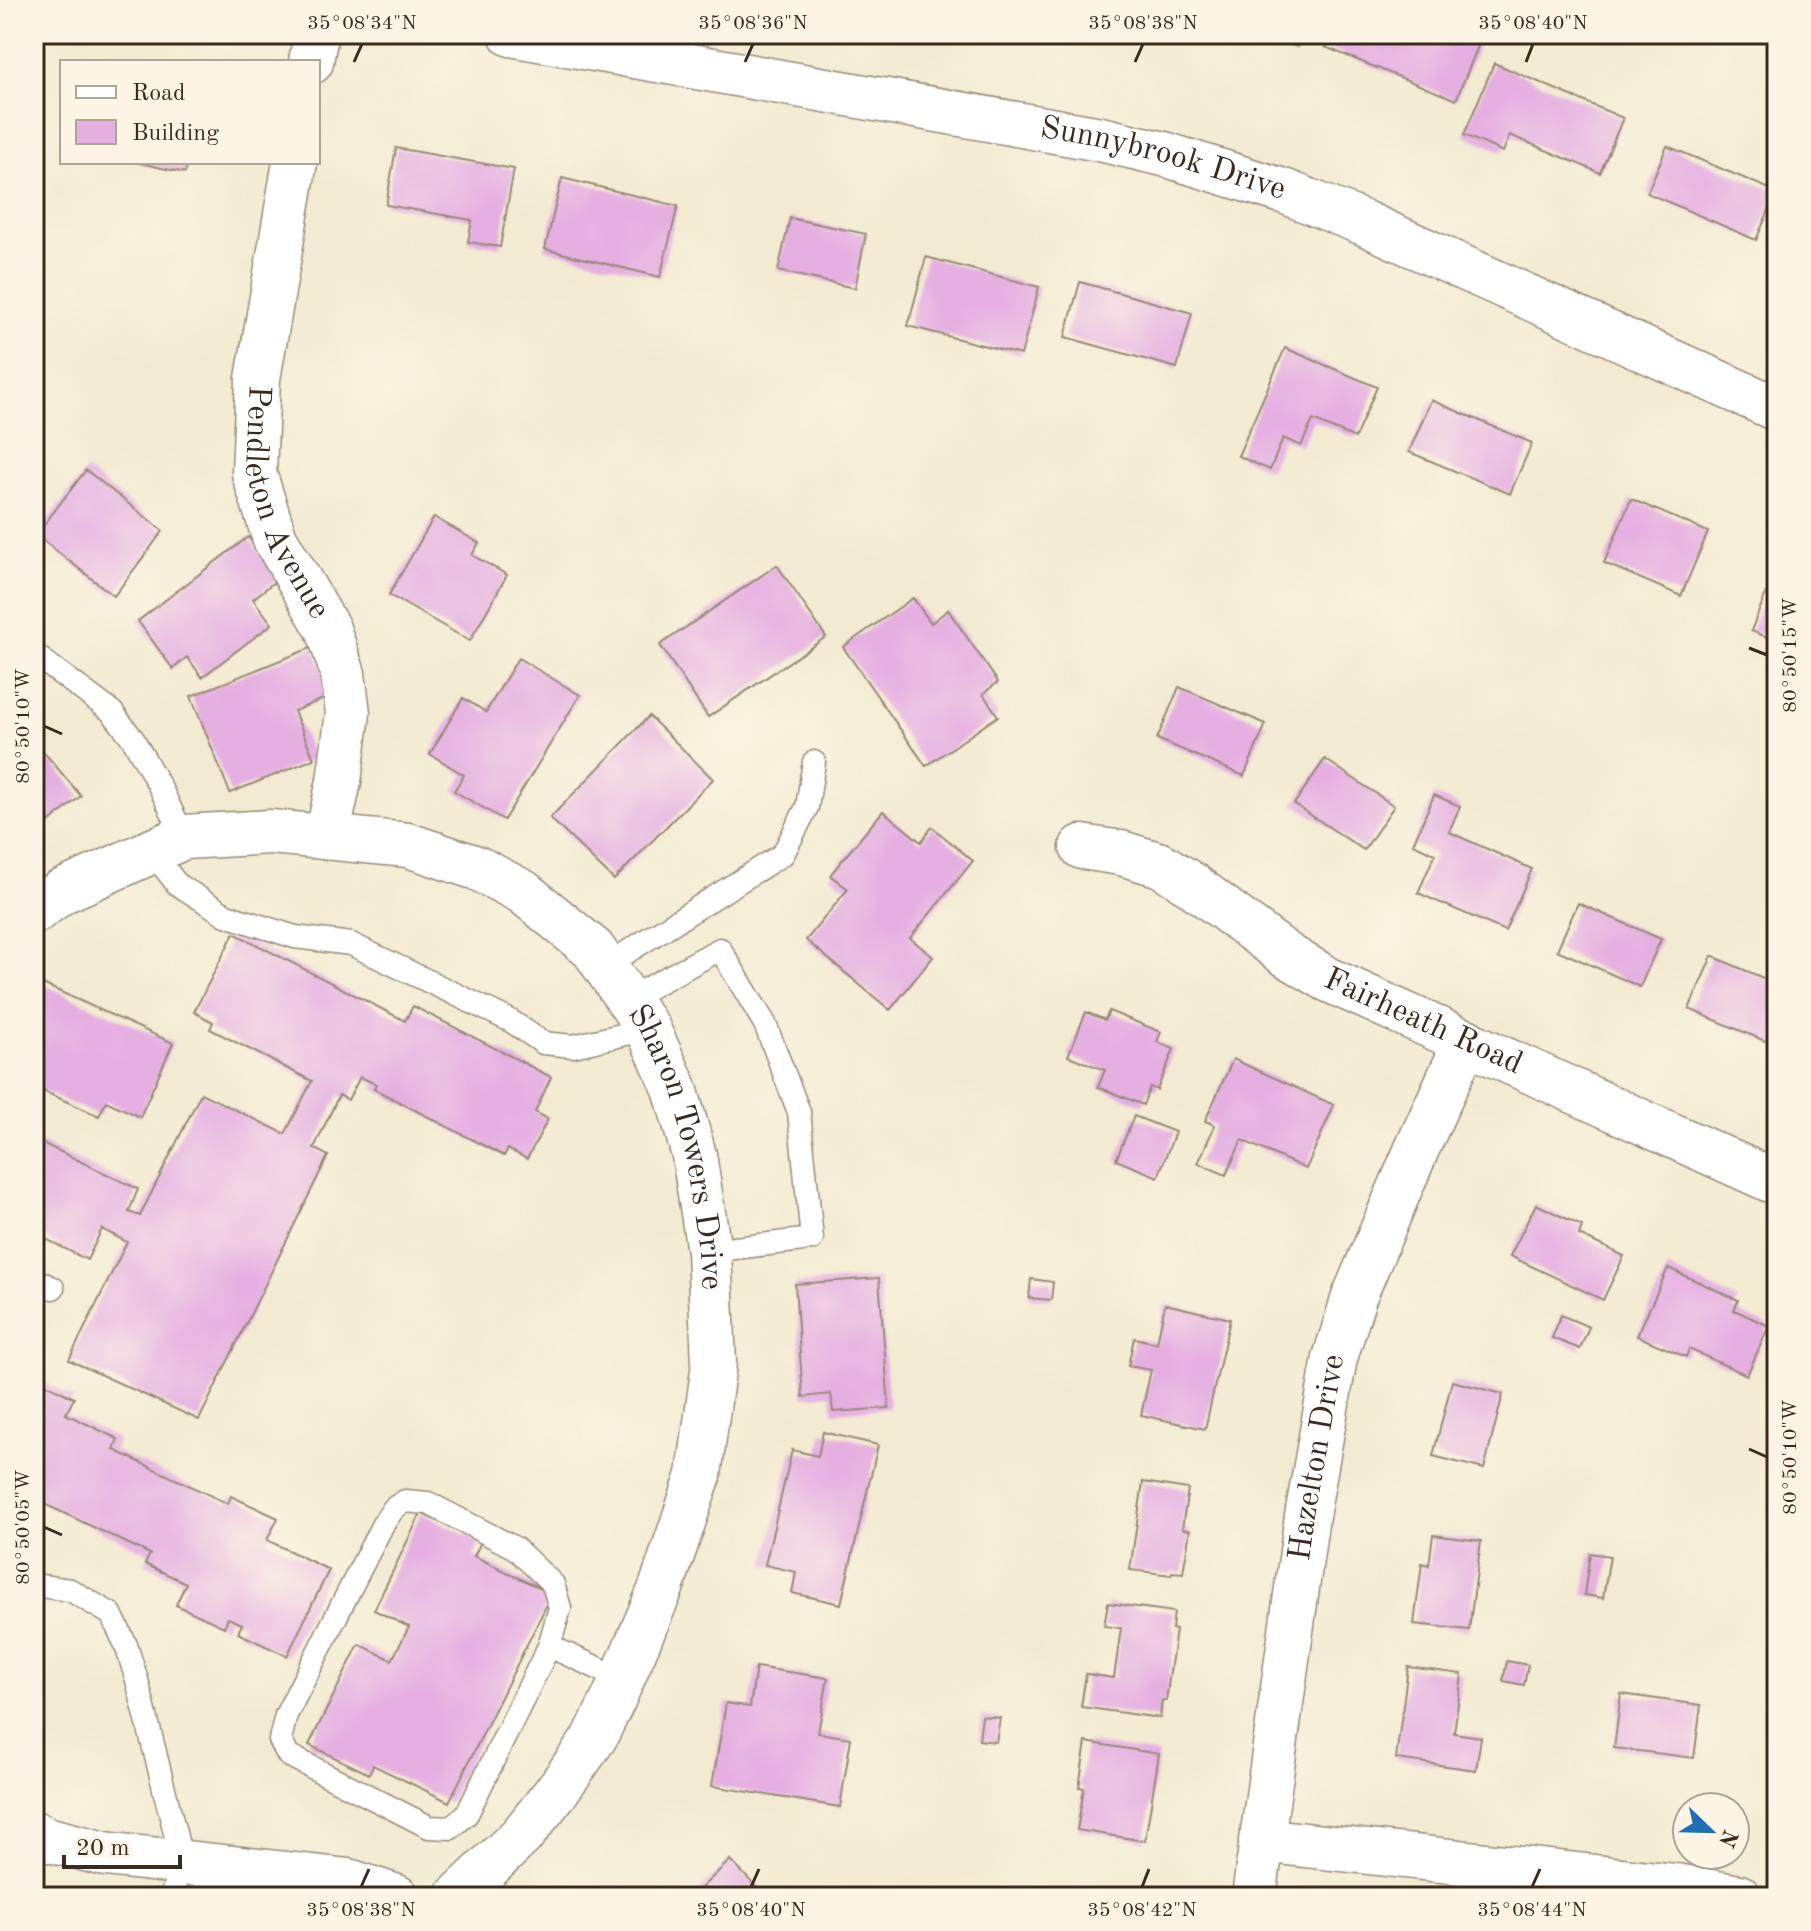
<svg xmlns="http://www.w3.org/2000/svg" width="1811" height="1931" viewBox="0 0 1811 1931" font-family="'Old Standard TT',serif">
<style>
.building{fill:#e5afe2}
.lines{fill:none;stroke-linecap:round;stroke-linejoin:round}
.service-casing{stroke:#978a78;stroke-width:25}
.minor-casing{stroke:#978a78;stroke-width:47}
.service{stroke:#fff;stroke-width:22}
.minor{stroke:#fff;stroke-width:44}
.ticks{fill:none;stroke:#3b2a1e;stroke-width:3}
.labels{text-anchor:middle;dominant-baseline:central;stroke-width:6;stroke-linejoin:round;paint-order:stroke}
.street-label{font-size:32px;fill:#3b2a1e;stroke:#fcf5e5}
.neatline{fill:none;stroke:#3b2a1e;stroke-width:3}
.ticks-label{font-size:20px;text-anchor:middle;fill:#3b2a1e}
</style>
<rect width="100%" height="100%" fill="#fcf5e5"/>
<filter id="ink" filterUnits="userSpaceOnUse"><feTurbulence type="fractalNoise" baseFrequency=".0125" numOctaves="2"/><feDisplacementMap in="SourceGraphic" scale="16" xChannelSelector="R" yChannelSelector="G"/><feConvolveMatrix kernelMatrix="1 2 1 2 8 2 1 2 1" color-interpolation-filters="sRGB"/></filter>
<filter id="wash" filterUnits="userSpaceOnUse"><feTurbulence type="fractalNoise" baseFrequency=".006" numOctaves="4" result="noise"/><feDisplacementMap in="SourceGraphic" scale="32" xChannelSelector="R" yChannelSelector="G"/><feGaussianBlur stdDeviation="1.8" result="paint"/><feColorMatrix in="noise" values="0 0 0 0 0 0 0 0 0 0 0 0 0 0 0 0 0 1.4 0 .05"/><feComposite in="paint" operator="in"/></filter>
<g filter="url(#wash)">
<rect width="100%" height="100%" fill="#f3ebd1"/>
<g id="blocks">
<path class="building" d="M1250,34H1301L1298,47Z
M1331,34H1483L1456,100L1325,47Z
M1494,63L1623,118L1600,173L1510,135L1503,152L1464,135Z
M1667,146L1777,192L1756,240L1647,193Z
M396,148L514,169L500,247L468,242L472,220L386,205Z
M140,162H187L185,173L139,163Z
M562,178L678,206L660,277L545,249Z
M790,218L866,234L855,288L778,271Z
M926,257L1039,287L1021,355L908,326Z
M1080,282L1192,313L1177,368L1065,337Z
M1285,348L1377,387L1355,438L1313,420L1301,446L1283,438L1270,470L1238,456Z
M1431,400L1532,443L1510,494L1409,452Z
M86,470L163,531L114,596L36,535Z
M1631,499L1708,532L1681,596L1604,563Z
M434,517L479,543L472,555L507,575L470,641L389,595Z
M248,537L279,578L253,599L272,624L202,677L187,657L173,669L138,621Z
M777,565L826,637L708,717L660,645Z
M1777,566V641L1751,631Z
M913,598L931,623L948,610L998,682L983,694L998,716L926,766L843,647Z
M313,647L333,695L294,711L314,759L230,793L191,696Z
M518,658L580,695L504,820L454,791L464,775L430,754L463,698L486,712Z
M1179,687L1266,724L1244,776L1157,739Z
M649,716L713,779L614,880L550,818Z
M37,744L81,796L34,835V746Z
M1325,759L1394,806L1364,850L1294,804Z
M1434,795L1460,806L1449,832L1532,869L1505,931L1418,893L1435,854L1413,844Z
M883,811L921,842L932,827L973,861L910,938L933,957L890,1010L806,940L848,889L830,875Z
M1578,903L1661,939L1640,987L1557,950Z
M234,933L405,1021L413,1006L551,1077L535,1112L548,1119L527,1159L508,1149L504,1156L374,1089L376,1084L360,1077L348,1100L339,1095L314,1148L328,1156L199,1420L69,1360L127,1242L102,1229L87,1260L34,1233V1139L138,1189L129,1212L140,1216L201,1093L285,1134L312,1081L210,1029L213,1022L194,1012Z
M1712,956L1777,984V1046L1689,1009Z
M34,980L173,1043L140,1117L106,1101L99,1116L34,1087Z
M1109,1011L1161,1032L1157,1042L1174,1049L1157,1090L1150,1087L1143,1105L1098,1087L1105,1070L1068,1056L1086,1012L1105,1020Z
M1233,1059L1334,1105L1306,1169L1242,1140L1226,1175L1198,1163L1215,1125L1205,1121Z
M1134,1116L1175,1132L1158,1177L1116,1160Z
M1536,1204L1582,1226L1579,1235L1624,1256L1603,1300L1510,1256Z
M1668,1268L1738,1300L1734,1310L1769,1326L1747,1375L1689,1349L1686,1357L1637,1336Z
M879,1278L889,1408L833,1412L831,1394L803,1397L795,1284Z
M1031,1279L1053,1282L1051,1300L1029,1298Z
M1165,1304L1230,1319L1205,1429L1141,1415L1151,1370L1128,1366L1134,1338L1157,1343Z
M1561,1315L1589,1327L1580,1349L1552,1338Z
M34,1378L74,1398L66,1414L118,1439L114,1450L228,1504L231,1496L278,1518L267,1540L329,1570L287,1656L238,1633L242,1624L228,1618L224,1627L176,1605L186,1583L145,1564L150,1554L34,1499Z
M1452,1381L1503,1394L1484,1469L1433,1456Z
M823,1432L878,1445L841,1604L792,1593L796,1572L765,1565L792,1450L818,1456Z
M1143,1482L1188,1489L1182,1529L1190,1530L1183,1573L1172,1572L1171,1575L1130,1570Z
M421,1513L481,1542L474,1556L552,1594L449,1802L373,1765L369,1774L309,1745L359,1644L392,1660L409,1627L374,1610Z
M1433,1535L1481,1541L1469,1630L1414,1624L1422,1563L1429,1565Z
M1590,1553L1610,1556L1603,1598L1584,1595Z
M1108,1603L1174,1612L1172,1629L1176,1630L1166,1701H1162L1160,1718L1081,1707L1086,1674L1114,1678L1121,1628L1104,1626Z
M1507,1661L1528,1665L1524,1685L1503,1681Z
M756,1667L828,1678L818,1733L851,1738L840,1807L712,1786L726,1703L750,1707Z
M1408,1667L1462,1674L1454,1733L1481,1737L1476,1770L1396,1759Z
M1621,1694L1701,1705L1694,1758L1614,1748Z
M982,1716L1000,1718L996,1742L979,1740Z
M1086,1742L1159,1754L1145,1841L1077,1830L1084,1788L1079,1787Z
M730,1860L766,1897H692Z"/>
</g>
</g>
<g filter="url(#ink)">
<use href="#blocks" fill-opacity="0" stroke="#978a78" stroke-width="2"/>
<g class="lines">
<g class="service-casing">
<path id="service" d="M34,654L112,712L133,739L160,787L184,837
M151,851L177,884L226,915L295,937L351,944L511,1021L543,1043L573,1046L648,1029
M605,966L783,854L807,807L814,762
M628,999L720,949L765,1024L799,1112L812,1239L709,1251
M34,1279L53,1288
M34,1585L70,1590L111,1614L126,1645L137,1680L182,1861L171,1897
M549,1646L560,1608L553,1584L515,1548L428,1503L405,1501L394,1508L383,1524L286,1715L280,1740L288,1755L429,1827L451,1828L467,1814L549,1646L622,1679"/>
</g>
<g class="minor-casing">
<g id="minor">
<path id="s1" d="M511,34L1100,139L1164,154L1286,192L1364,223L1777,409"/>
<path d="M311,62L316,34"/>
<path id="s2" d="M295,162L258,379L254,473L275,539L328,629L343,674L348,713L339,781L327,837"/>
<path id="s3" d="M1082,847L1121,853L1161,865L1191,884L1287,955L1327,979L1777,1183"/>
<path id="s4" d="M34,912L61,892L184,837L271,832L408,845L477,868L523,892L593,949L648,1029L675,1088L694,1155L709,1251L714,1363L699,1475L661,1588L614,1698L595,1737L556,1792L521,1836L457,1897"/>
<path d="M34,1833L46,1839L105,1854L349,1881L397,1897"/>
<path d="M1261,1840L1676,1886L1739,1897"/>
<path id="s5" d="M1254,1897L1307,1516L1335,1358L1354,1297L1416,1151L1466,1041"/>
</g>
</g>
<use href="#service" class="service"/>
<use href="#minor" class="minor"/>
</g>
</g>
<path class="ticks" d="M354,62L362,44M745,62L753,44M1135,62L1143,44M1526,62L1533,44M1749,648L1767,655M44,726L62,734M1749,1449L1767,1457M44,1527L62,1535M361,1887L369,1869M751,1887L759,1869M1142,1887L1149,1869M1532,1887L1540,1869"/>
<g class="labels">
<g class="street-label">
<text stroke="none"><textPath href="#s1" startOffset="664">Sunnybrook Drive</textPath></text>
<text stroke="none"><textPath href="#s2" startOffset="350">Pendleton Avenue</textPath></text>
<text stroke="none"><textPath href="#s3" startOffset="388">Fairheath Road</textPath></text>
<text stroke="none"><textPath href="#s4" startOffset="828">Sharon Towers Drive</textPath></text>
<text stroke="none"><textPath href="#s5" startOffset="444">Hazelton Drive</textPath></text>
</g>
</g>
<rect width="1811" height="1931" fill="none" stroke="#fcf5e5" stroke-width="88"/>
<rect x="60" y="60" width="260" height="104" fill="#fcf5e5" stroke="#afa495" stroke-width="2"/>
<rect x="76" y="86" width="40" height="12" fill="#ffffff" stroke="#afa495" stroke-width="2"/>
<text x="132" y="100" font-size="24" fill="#3b2a1e">Road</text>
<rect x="76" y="120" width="40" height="24" fill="#e5afe2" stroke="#afa495" stroke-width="2"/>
<text x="132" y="140" font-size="24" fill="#3b2a1e">Building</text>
<g transform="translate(1711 1831) rotate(113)"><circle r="38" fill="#fcf5e5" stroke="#afa495" stroke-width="2"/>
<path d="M0-6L14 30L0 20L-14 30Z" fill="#1f6fb2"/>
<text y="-12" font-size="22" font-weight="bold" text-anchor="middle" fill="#3b2a1e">N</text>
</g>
<path d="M64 1855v12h116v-12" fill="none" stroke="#3b2a1e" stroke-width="4"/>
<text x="76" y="1855" font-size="24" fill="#3b2a1e" stroke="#fcf5e5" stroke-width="6" paint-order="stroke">20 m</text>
<rect x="44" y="44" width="1723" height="1843" class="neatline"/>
<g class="ticks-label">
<text x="362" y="29">35°08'34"N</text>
<text x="753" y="29">35°08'36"N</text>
<text x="1143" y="29">35°08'38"N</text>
<text x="1533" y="29">35°08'40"N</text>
<text transform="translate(1789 655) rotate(-90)" y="7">80°50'15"W</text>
<text transform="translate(22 726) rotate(-90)" y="7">80°50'10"W</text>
<text transform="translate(1789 1457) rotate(-90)" y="7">80°50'10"W</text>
<text transform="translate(22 1527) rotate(-90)" y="7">80°50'05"W</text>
<text x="361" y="1916">35°08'38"N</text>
<text x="751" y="1916">35°08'40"N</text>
<text x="1142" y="1916">35°08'42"N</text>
<text x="1532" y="1916">35°08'44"N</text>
</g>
</svg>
